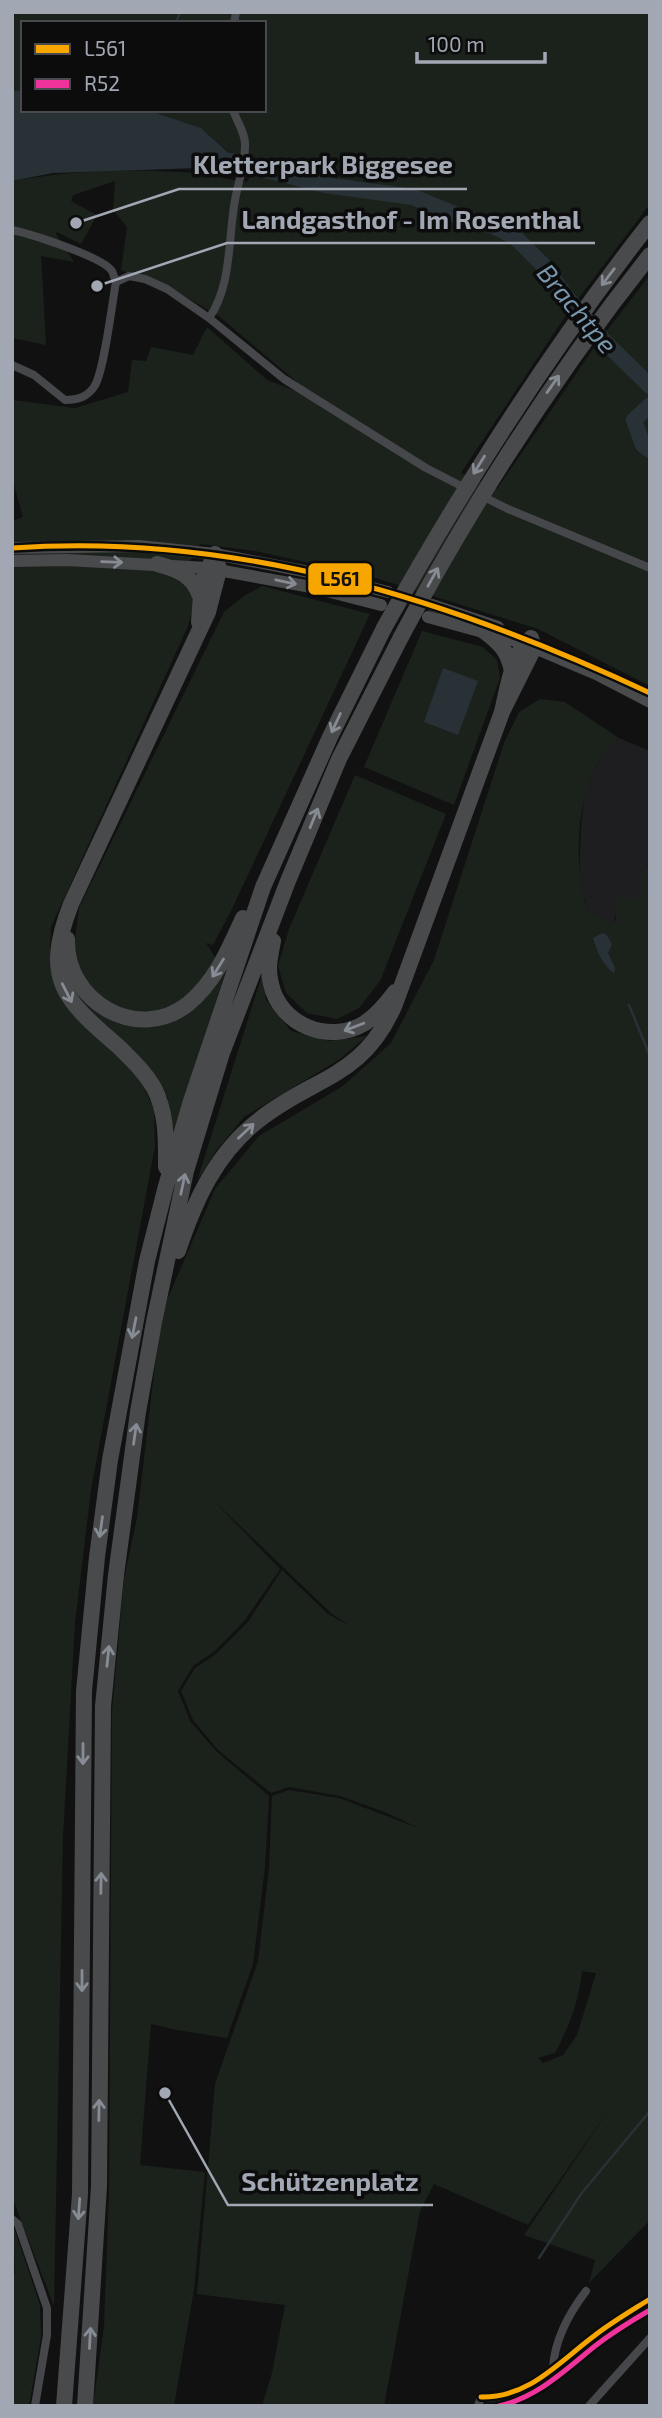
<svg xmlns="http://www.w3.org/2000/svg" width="662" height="2418" viewBox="0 0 662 2418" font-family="'Exo 2',sans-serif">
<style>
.built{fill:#1e1e20}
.green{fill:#1b221c;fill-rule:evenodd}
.water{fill:#283136}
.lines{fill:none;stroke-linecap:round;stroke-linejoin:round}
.stream{stroke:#283136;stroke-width:2.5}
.river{stroke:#283136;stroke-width:16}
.minor{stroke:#46474a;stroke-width:8}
.primary{stroke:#484a4c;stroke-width:12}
.motorway{stroke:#484a4c;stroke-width:16}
.motorway-bridge{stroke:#484a4c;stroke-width:16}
.bus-1-casing{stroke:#0c0c0d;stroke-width:10}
.bus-2-casing{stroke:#0c0c0d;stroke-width:10}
.bus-1{stroke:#f7a600;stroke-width:5}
.bus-2{stroke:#ef339a;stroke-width:5}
.oneway{stroke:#878c94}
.labels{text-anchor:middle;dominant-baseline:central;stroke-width:7;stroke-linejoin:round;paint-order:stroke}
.water-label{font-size:26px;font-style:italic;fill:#7998ae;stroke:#0c0c0d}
.leader{fill:none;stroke:#a2a8b3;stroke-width:2.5}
.callout-dot{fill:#a2a8b3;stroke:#0c0c0d;stroke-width:2.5}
.callout-label{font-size:26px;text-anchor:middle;font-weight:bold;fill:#a2a8b3;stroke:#0c0c0d;stroke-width:7;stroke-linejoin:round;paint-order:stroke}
.line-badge{stroke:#0c0c0d;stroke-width:2.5}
.pale-badge-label{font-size:19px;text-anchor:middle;font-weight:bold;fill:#111}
</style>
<rect width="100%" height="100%" fill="#111112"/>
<path class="built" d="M619,738L650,751V863L642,872L643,897L614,916L616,923L610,924L600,916L587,911L585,899H582L579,878L581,828L585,788L606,748Z"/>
<path class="green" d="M12,12H650V204L568,312L461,473L497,489L598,342L650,275V686L538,629L373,577L255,551L200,544L181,577L195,601L188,626L51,927L50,956L56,981L139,1076L154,1110L155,1146L91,1490L75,1623L63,1836L54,2306L12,2197V521L23,517L12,478V400L75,408L128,392L132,360L146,361L151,347L193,355L207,327L267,380L317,399L220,317L178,292L121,270L127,227L113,210L115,181L73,195L71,201L97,215L81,244L57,232L56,234L74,262L41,256L46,345L12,338V181C72,170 133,168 194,173C212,174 229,181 247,182L252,173L201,128L147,110H264V23H23V90L12,91Z
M262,586L370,614L232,909L213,945L206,943L225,973L171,1140L168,1098L147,1066L90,1011L74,987L75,940L79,908L224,612L244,596Z
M422,631L483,647L497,660L500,678L454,805L364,767Z
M540,699L565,702L619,738C580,769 576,833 580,880C581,892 585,899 587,911L600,916L610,924L616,923L614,898L642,897V872L650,863V2220L589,2283L595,2260L524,2235L611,2107L528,2225L434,2184L420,2211L384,2406H262L272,2373L285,2305L197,2294L215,2084L258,1961L269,1869L272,1796L289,1790L339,1798L421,1829L382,1811L340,1796L289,1787L271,1793L218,1750L193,1720L181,1691L195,1668L216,1654L248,1622L282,1570L328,1614L350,1626L331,1613L211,1498L280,1569L245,1620L215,1651L193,1666L178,1691L190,1721L216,1751L269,1796L265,1867L253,1964L227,2038L177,2030L151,2024L140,2165L205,2172L194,2289L174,2406H93L104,2327L109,2193L112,1711L124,1579L137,1518L161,1314L215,1189L259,1136L343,1086L391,1043L434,960L504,743L519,712ZM582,1971L596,1973L577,2035L563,2055L543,2063L538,2058L555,2053C569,2027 579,2001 582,1971Z
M355,775L446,814L380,981L359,1008L337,1019L307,1013L286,993L278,966L289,929Z
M262,975L266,1000L291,1031L329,1041L367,1036L340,1059L244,1117L216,1151L197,1181Z
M13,2225L40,2305L41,2337L29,2406H12V2277L15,2273Z"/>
<path class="water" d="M23,90V110H147L201,128L232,156L229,176L199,168L53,173L12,181V91Z
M443,668L478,681L458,735L424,722Z
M602,933L606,934L612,944L608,953L615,968L614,973C602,965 597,951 593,938Z"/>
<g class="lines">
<path class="stream" d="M176,23L180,12
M629,1005L650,1056
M539,2258L581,2194L650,2111"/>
<path class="river" d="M210,159L231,161L325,185L413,197L469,220L491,225L515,237L544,266L565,295L605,342L650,386
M650,405L634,420L643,445L650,450"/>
<path class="minor" d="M234,23L236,12
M12,230C31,234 103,257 112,271C114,275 114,279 116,282
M209,318C232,286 228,238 235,200C238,183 245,164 245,146C246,134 237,122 233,110
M12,365L34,375L65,400C78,400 87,397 94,387C104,373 112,303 116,282L129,276L145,279L167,289L209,318L284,379L426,468L467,489
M482,496L508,509L650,568
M12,2219L18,2224L47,2308V2335L35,2406
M553,2367C555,2340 570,2312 586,2291
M478,2406L481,2397C522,2404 561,2361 590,2339C609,2324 630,2312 650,2299
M589,2406L650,2338"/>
<path class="primary" d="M12,548L139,546L215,554L309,572L388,592
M12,561L67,560L207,568L311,587L381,605
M432,605L498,627
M428,617L523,643L596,674L650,702"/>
<path class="motorway" d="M157,564C177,569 193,575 200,596
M199,622L202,582L215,554
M484,631C500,643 508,651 512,671
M67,939C65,1001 137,1044 188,1004C215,982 229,949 243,918
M273,941C270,956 267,969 271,984C280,1025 329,1045 365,1023C377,1015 386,1004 395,992
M166,1167C166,1140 167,1113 154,1088C145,1072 132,1060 119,1047C63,999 42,979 71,904L208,612L219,570L215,554
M178,1251C195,1200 216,1153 259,1120C314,1076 363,1079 395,1004L502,712C507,691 513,649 531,638L534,648L502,712
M64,2406L80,2194L84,1691L97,1557L110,1460L147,1261L166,1186L191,1101L263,887L330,737L384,628
M85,2406L99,2186L103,1706L116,1575L138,1412L154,1322L186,1171L222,1053L288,881L339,759L401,637"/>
<path class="motorway-bridge" d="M384,628C463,487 549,351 650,223
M401,637C473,502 555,375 650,255"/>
<g class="bus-1-casing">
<path id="bus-1" d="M12,548C236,532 450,599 650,693
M481,2397C529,2398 559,2362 594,2336C612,2322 631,2311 650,2299"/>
</g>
<g class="bus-2-casing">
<path id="bus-2" d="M499,2406C538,2397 565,2370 595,2346C613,2332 631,2321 650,2310"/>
</g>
<use href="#bus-1" class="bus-1"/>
<use href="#bus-2" class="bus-2"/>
</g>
<defs><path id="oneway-shaft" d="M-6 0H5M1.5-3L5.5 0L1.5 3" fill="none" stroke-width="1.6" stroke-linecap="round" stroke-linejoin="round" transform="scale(1.75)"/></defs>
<g class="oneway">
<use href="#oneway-shaft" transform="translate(608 277) rotate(127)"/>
<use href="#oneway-shaft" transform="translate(553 384) rotate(-55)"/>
<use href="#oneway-shaft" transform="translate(479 465) rotate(122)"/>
<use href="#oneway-shaft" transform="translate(112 562) rotate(2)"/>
<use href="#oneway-shaft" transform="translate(433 577) rotate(-61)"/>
<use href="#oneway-shaft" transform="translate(286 582) rotate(12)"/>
<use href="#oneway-shaft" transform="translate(336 723) rotate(115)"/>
<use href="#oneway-shaft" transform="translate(314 818) rotate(-68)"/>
<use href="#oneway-shaft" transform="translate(218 968) rotate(122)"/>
<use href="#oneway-shaft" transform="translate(67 993) rotate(63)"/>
<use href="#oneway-shaft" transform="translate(354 1027) rotate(159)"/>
<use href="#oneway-shaft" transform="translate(246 1131) rotate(-43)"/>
<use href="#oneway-shaft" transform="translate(183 1184) rotate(-78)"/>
<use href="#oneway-shaft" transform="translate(134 1328) rotate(101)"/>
<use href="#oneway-shaft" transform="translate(135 1434) rotate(-82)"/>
<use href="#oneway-shaft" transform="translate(101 1527) rotate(98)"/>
<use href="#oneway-shaft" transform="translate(108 1656) rotate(-84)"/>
<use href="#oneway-shaft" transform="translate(83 1754) rotate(90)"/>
<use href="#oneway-shaft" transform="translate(101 1883) rotate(-89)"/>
<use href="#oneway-shaft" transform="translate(82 1981) rotate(90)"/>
<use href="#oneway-shaft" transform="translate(99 2110) rotate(-89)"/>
<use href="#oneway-shaft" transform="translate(79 2209) rotate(94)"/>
<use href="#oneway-shaft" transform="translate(90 2338) rotate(-87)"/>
</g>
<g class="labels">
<g class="water-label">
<text transform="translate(578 308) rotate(50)">Brachtpe</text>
</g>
</g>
<path class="leader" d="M76 223L179 189H467M97 286L227 243H595M165 2093L228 2205H433"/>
<g class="callout-dot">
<circle cx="76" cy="223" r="7"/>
<circle cx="97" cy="286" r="7"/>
<circle cx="165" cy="2093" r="7"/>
</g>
<g class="callout-label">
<text x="323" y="174">Kletterpark Biggesee</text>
<text x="411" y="229">Landgasthof - Im Rosenthal</text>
<text x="330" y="2191">Schützenplatz</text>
</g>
<rect class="line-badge" x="307" y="562" width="66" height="34" rx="7" fill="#f7a600"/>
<g class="pale-badge-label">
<text x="340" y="586">L561</text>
</g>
<rect width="662" height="2418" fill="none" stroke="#a2a8b3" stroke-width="28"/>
<rect x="21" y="21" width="245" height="91" fill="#0c0c0d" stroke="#484a4f" stroke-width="2"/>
<rect x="35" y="44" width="35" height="10" fill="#f7a600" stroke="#484a4f" stroke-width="2"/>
<text x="84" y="56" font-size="21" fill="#a2a8b3">L561</text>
<rect x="35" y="79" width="35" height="10" fill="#ef339a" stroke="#484a4f" stroke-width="2"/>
<text x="84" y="91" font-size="21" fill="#a2a8b3">R52</text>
<path d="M417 52v10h128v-10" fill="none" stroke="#a2a8b3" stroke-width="3.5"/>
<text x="428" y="52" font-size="21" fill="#a2a8b3" stroke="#0c0c0d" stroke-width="5" paint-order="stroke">100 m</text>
</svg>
